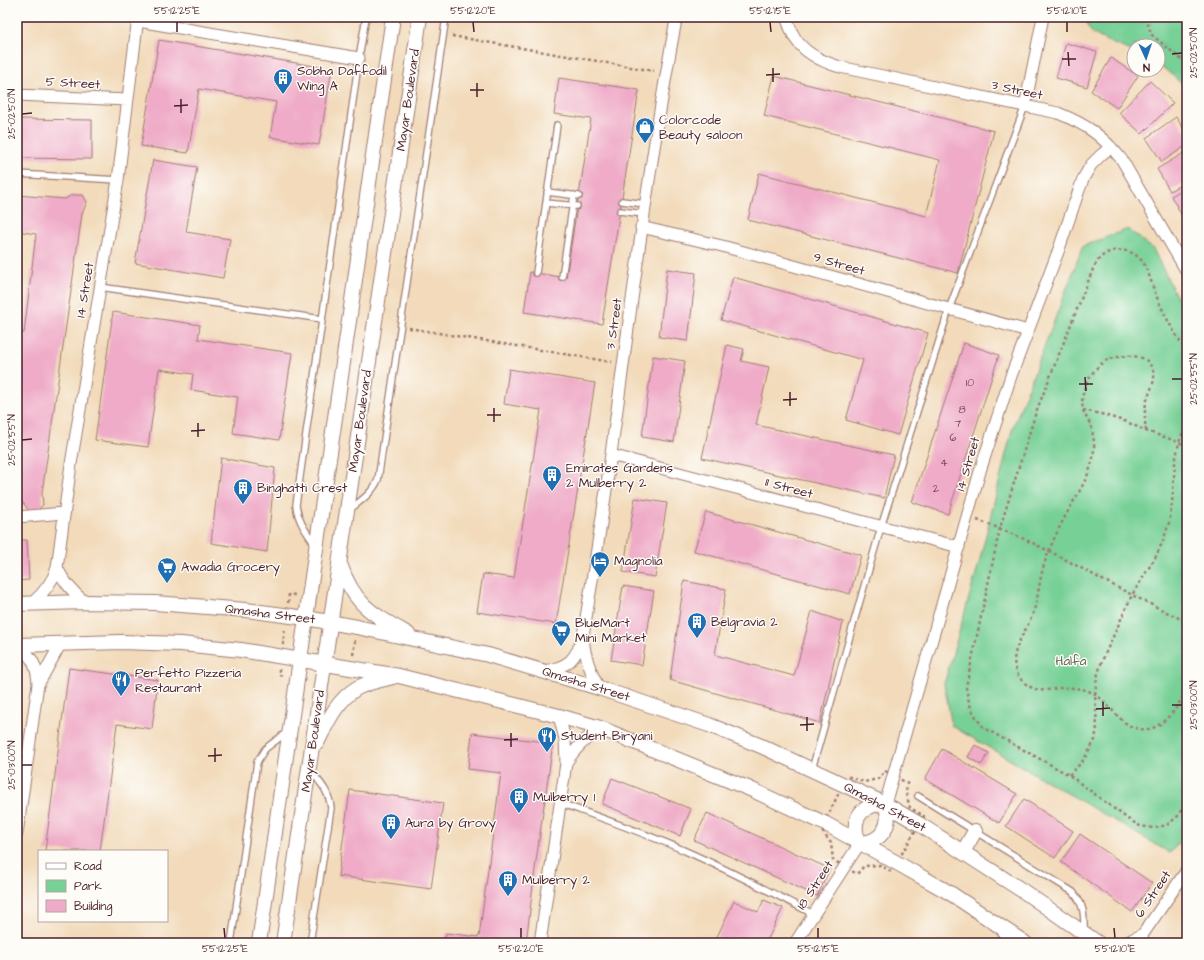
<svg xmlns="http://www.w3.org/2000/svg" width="1204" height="960" viewBox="0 0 1204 960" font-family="'Architects Daughter',sans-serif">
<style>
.green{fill:#77d096;stroke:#607860}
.building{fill:#efabc7}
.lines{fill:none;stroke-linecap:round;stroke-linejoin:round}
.service-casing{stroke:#9e7c72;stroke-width:8}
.minor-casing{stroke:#9e7c72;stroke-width:13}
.tertiary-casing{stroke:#9e7c72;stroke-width:16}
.path{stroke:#9e7c72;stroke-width:2.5;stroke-dasharray:3 3;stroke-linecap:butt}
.service{stroke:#fff;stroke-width:5.5}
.minor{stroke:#fff;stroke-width:11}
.tertiary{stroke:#fff;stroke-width:14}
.ticks{fill:none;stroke:#4a1f2b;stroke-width:1.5}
.labels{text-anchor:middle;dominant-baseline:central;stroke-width:3;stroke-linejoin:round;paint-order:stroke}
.number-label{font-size:11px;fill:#734252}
.poi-label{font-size:13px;fill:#4a1f2b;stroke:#fdfcf7;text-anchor:start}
.street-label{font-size:13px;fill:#4a1f2b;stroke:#fdfcf7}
.park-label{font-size:13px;fill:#5a5d50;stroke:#fdfcf7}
.neatline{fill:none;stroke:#4a1f2b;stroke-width:1.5}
.ticks-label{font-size:10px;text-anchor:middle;fill:#4a1f2b}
</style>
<rect width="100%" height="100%" fill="#fdfcf7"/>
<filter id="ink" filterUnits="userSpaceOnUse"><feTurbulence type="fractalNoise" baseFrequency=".025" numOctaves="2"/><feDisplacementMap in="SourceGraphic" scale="8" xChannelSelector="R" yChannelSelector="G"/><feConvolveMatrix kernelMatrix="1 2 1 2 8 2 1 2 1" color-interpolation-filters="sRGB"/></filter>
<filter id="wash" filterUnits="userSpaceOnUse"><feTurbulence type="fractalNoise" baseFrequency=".012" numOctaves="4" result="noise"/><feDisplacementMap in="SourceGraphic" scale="16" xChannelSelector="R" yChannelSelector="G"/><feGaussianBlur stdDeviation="0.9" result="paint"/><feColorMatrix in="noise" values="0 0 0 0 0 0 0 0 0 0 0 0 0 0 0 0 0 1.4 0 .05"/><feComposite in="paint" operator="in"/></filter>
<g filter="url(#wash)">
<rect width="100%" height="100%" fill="#f2daba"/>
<path class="green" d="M1086,17H1187V88L1165,69L1158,65V46H1134V52C1124,48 1093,37 1089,29C1087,26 1086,21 1086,17Z
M1128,229L1153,249L1187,318V833L1170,853L952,726L944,684L979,563L1012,430L1083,246Z"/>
<g id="blocks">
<path class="building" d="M159,40L332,69L319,145L270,137L276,102L199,89L188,153L141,146Z
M1066,43L1097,52L1087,87L1056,78Z
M1111,58L1138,76L1117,108L1091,91Z
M774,76L994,131L958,273L748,220L759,173L926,216L940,160L764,116Z
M559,78L639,90L602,324L524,312L530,272L566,278L591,119L554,114Z
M1150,81L1173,103L1142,134L1119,113Z
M1176,117L1187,134V145L1162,162L1146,138Z
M17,119L92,120V159L17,158Z
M1187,151V181L1170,191L1157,169Z
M153,160L197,167L186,232L230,239L223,278L135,263Z
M1187,187V218L1184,219L1171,196Z
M17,195L65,199L72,195H83L87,202L82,214L42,493L43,505L37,511H29L21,500H17V332L24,333L36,234L17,231Z
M667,269L696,273L688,341L659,337Z
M733,277L928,333L898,435L846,420L863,360L721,320Z
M113,312L200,325L198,339L292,353L279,440L233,433L238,397L191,390L193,374L159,369L148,447L95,440Z
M964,343L999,355L948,514L912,502Z
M727,345L744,349L741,361L769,367L756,425L894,455L884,498L702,458Z
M653,356L685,361L674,442L642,437Z
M509,369L595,383L556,624L477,612L483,574L514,578L541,410L504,404Z
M221,458L275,468L267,552L211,543Z
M635,498L667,503L655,577L623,572Z
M706,512L861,555L850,594L694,551Z
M17,540H27L29,580L17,581Z
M684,581L726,589L715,655L794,676L812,611L843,622L820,723L670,680Z
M623,586L654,591L642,665L611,660Z
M69,668L158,680L152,729L117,724L100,851H45Z
M472,733L553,743L536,861L526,943H444L446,933L479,937L501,773L468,769Z
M975,745L989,753L981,765L968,757Z
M942,749L1017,794L999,823L925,779Z
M612,778L691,809L680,836L602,804Z
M350,790L443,803L431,889L338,876Z
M1024,799L1073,831L1055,858L1006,826Z
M707,813L830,869L817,896L694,840Z
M1080,834L1152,883L1132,912L1061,862Z
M764,900L783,908L766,943H714L734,901L758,912Z"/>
</g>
</g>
<g filter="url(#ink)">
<use href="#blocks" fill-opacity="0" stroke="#9e7c72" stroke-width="1"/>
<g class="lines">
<g class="service-casing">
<path id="service" d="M17,174L118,180
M547,192L579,196
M622,201L645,204
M546,203L577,206
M620,211L644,214
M536,273L557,125
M562,277L574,195
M100,287L322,319
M349,510C360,501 372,494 378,480L446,17
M314,543C305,530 298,521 296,505L359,58L366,17
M812,769L881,527L949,309L1025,106
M918,796L1073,892C1085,906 1084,915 1084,932
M560,803C604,819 648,834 690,853C732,872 773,893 813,914
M231,943L257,762L265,749L287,732
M310,943L331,808C329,791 321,784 311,771"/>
</g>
<g class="minor-casing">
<path id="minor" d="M786,17C789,24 791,32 795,38C805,54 823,62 840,67L1058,113C1087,125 1102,135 1122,160L1187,272
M138,21L359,58
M17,95L127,100
M1025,106L1043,17
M641,227L722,246L1028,331
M611,455L959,547
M17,517L64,513
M57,568C64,582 72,592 85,602
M32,603C44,593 52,583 57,568L71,464L118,180L138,17
M583,639C585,657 590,672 599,688
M544,671C568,667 576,660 583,636C593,575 603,515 611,454C631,308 649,163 676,20L678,17
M39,683L61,643
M566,763C575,748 586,738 600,728
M885,804L981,468L1011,376L1059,249L1079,190L1084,177L1091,165L1101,155L1111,147
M17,834L38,684C37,665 32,656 17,645
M1003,928L1006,943
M540,943L566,763L565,739L559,716
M795,943L860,843
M1125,943L1143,934
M1141,943L1143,934L1187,870"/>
</g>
<g class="tertiary-casing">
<path id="tertiary" d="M340,564C354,605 372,614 408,634
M17,604L85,602L155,603L246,610L306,618L357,627L488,655L599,688L709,725L761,746L885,804L919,824L1023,891L1098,943
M17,645L121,642L181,644L241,650L399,676L559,716L600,728L750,789L824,823L897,863L950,893L1025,943
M317,743C327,723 336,701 357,688C368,682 381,680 393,677
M879,804H885C893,825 882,842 860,843C850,824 858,807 879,804Z
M963,852L975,831
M259,943L393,17
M283,943L420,17"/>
</g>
<path class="path" d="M1149,17L1148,25L1152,35L1187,64
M452,36L654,71
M409,328L612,362
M1187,352C1175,334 1164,315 1156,295C1152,286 1148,268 1142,261C1132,248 1111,246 1099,259C1097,261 1095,266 1093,269L1036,412L1000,528L966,687C969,706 972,713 984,728L1069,775L1128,819L1140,826L1153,828L1167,825L1178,816L1187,799
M1083,410L1101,414L1127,422L1146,431L1179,442L1187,447
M1146,431C1145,422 1144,413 1146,404C1149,388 1162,377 1147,361C1140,355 1126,355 1118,357C1114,358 1109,359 1105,361C1090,371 1079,392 1083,410C1084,414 1087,418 1089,422C1092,428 1093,435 1094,442C1095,460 1088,476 1079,492C1065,516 1051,541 1043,568C1039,583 1038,599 1033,613C1026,634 1006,652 1018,675C1022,682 1031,689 1039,690C1047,691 1055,688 1063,688C1073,687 1086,689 1095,694C1101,698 1107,705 1112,710C1117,715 1121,720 1127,724C1129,726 1133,727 1136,728C1160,736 1178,707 1187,689
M977,520C1020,535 1060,556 1099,578C1128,593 1158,608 1187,622
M288,603L289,594L295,595
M283,645L285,628
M353,655L355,640
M279,669V675L284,676
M885,771L907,783L906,793L910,808L924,816L891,872L880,865L864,866L857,874L833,860L831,843L821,830L847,776L864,782L878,779Z
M1069,775L1082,762L1089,751L1095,740L1097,727L1095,694L1097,677L1102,661L1132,595L1155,558L1163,541L1169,523L1172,504L1175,463L1179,442L1187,423"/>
<use href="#service" class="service"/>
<use href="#minor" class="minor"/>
<use href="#tertiary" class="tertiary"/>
</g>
</g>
<path class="ticks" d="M177,22V32M473,22L474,32M770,22L771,32M1067,22V32M1068,52L1069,66M1172,54L1182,53M1062,59H1076M773,68V82M766,75L780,74M477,83V97M470,90H484M181,99V113M174,106L188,105M22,114L32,113M1085,377L1086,391M1172,379H1182M1079,384H1093M790,392V406M783,400L797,399M494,408V422M487,415H501M198,423V437M191,431L205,430M22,440L32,439M1103,702V716M1172,705H1182M1096,709L1110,708M807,717V731M800,725L814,724M511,733V747M504,740L518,739M215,748V762M208,756L222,755M22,765H32M224,928L225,938M521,928V938M818,928V938M1114,928L1115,938"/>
<defs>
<g id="building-pin" transform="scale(1)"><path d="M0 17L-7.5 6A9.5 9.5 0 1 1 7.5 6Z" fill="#1f6fb2" stroke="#fdfcf7"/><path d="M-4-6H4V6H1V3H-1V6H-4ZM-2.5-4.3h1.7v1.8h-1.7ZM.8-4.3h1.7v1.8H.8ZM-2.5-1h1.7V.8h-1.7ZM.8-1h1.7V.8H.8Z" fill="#fff"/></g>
<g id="shop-pin" transform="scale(1)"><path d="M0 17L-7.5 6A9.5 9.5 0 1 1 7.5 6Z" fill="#1f6fb2" stroke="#fdfcf7"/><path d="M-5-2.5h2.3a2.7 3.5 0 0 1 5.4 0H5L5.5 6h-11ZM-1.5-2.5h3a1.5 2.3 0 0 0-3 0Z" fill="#fff"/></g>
<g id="hotel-pin" transform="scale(1)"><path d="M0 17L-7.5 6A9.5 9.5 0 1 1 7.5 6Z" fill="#1f6fb2" stroke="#fdfcf7"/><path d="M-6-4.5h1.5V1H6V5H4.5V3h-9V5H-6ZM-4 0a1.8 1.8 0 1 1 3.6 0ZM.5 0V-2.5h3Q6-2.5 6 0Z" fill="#fff"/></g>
<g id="supermarket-pin" transform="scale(1)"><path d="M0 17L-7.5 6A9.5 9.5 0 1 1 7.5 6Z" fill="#1f6fb2" stroke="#fdfcf7"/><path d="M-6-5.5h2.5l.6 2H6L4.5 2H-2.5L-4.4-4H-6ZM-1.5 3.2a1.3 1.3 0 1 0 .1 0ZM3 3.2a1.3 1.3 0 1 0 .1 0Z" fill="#fff"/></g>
<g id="restaurant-pin" transform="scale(1)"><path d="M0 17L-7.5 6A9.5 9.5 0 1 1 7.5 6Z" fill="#1f6fb2" stroke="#fdfcf7"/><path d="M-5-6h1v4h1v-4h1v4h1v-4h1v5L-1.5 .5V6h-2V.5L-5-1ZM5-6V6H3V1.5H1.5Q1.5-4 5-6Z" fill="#fff"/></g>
</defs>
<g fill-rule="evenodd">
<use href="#building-pin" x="283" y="78"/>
<use href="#shop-pin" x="645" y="127"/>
<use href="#building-pin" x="552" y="475"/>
<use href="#building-pin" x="243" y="488"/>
<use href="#hotel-pin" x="600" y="561"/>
<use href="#supermarket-pin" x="167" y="567"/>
<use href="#building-pin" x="697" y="622"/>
<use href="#supermarket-pin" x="561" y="630"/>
<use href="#restaurant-pin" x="121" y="680"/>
<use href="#restaurant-pin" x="547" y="736"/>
<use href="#building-pin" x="519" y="797"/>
<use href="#building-pin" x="391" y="823"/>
<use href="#building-pin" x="508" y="880"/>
</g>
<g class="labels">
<g class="number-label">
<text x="970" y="382">10</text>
<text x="962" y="409">8</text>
<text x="958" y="423">7</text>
<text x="953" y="437">6</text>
<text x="944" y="462">4</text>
<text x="936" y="488">2</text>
</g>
<g class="poi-label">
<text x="297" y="71">Sobha Daffodil<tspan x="297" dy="15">Wing A</tspan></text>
<text x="659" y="120">Colorcode<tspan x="659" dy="15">Beauty saloon</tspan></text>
<text x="566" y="468">Emirates Gardens<tspan x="566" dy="15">2 Mulberry 2</tspan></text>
<text x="257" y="488">Binghatti Crest</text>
<text x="614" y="561">Magnolia</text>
<text x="181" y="567">Awadia Grocery</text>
<text x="711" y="622">Belgravia 2</text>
<text x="575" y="623">BlueMart<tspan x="575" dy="15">Mini Market</tspan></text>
<text x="135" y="673">Perfetto Pizzeria<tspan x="135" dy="15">Restaurant</tspan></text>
<text x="561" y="736">Student Biryani</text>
<text x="533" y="797">Mulberry 1</text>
<text x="405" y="823">Aura by Grovy</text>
<text x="522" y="880">Mulberry 2</text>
</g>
<g class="street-label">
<text transform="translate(73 83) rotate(3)">5 Street</text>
<text transform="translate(1017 90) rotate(12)">3 Street</text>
<text transform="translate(408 100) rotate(-82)">Mayar Boulevard</text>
<text transform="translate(839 264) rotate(16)">9 Street</text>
<text transform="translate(85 290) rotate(-81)">14 Street</text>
<text transform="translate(614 324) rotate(-82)">3 Street</text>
<text transform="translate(360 421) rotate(-82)">Mayar Boulevard</text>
<text transform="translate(968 464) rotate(-74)">14 Street</text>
<text transform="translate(789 488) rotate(15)">11 Street</text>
<text transform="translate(270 614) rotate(7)">Qmasha Street</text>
<text transform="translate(586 684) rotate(17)">Qmasha Street</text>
<text transform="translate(313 741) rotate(-82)">Mayar Boulevard</text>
<text transform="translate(885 807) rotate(28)">Qmasha Street</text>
<text transform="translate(815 885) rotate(-57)">18 Street</text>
<text transform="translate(1153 894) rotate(-56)">6 Street</text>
</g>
<g class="park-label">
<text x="1071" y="661">Halfa</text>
</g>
</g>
<rect width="1204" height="960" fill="none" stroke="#fdfcf7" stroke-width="44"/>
<rect x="38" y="850" width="130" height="72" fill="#fdfcf7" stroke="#b5a4a5"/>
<rect x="46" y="863" width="20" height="6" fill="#ffffff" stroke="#b5a4a5"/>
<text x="74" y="870" font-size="12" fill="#4a1f2b">Road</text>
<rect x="46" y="880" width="20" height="12" fill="#77d096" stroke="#b5a4a5"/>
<text x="74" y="890" font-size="12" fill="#4a1f2b">Park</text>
<rect x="46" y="900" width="20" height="12" fill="#efabc7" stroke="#b5a4a5"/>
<text x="74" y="910" font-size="12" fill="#4a1f2b">Building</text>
<g transform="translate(1146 58) rotate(177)"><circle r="19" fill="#fdfcf7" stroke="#b5a4a5"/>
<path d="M0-3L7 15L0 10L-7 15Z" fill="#1f6fb2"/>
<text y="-6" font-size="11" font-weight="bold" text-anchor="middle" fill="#4a1f2b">N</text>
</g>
<rect x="22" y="22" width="1160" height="916" class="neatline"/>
<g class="ticks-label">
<text x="177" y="14">55°12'25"E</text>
<text x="473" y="14">55°12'20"E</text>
<text x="770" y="14">55°12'15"E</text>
<text x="1067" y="14">55°12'10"E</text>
<text transform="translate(1193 53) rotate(-90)" y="4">25°02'50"N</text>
<text transform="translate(11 114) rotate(-90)" y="4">25°02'50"N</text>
<text transform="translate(1193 379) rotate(-90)" y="4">25°02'55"N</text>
<text transform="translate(11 440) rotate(-90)" y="4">25°02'55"N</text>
<text transform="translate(1193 705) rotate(-90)" y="4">25°03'00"N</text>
<text transform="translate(11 765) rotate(-90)" y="4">25°03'00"N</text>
<text x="225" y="952">55°12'25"E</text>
<text x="521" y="952">55°12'20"E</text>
<text x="818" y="952">55°12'15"E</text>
<text x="1115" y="952">55°12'10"E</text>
</g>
</svg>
